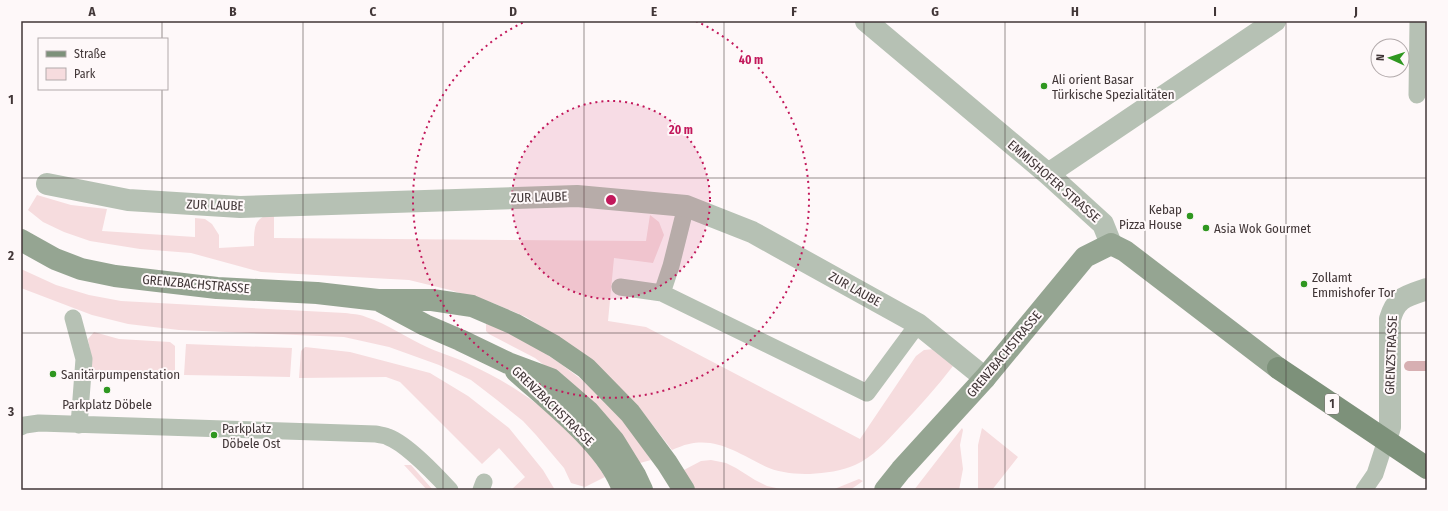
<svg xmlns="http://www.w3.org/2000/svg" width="1448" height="511" viewBox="0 0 1448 511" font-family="'Fira Sans Condensed',sans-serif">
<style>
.green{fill:#f6dcde}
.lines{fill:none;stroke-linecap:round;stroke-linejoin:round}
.stream{stroke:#d7afb2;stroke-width:10}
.lane{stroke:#b6c1b4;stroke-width:17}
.street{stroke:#b6c1b4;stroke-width:22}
.secondary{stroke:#95a592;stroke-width:22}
.primary{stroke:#7d917a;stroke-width:22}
.grid{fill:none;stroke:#413637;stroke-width:1;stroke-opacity:0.55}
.ring{fill:none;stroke:#c2185b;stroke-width:2;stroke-dasharray:2 4}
.poi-dot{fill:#2f9720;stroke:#fef8f9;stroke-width:1.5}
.labels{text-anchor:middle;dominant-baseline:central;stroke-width:4;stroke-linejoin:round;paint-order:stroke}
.shield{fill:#fef8f9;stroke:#7a7071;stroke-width:1}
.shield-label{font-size:12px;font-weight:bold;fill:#413637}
.poi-label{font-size:13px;fill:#413637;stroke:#fef8f9;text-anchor:start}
.street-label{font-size:13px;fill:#413637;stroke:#fef8f9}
.centre{fill:#c2185b;stroke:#fef8f9;stroke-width:2}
.ring-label{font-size:12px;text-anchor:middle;font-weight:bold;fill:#c2185b;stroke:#fef8f9;stroke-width:4;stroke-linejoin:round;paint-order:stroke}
.neatline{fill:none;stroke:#413637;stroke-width:1.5}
.grid-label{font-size:13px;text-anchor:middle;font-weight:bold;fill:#413637}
</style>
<rect width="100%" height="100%" fill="#fef8f9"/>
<path class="green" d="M37,195L71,205L107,209L102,231L195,237V218L205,219L212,224L219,235V248L254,246C254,229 253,216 274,214V238L646,241L650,215L659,222L664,235L653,263L614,258L608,321L646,327L860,439L916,356L924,350L934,349L953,366C936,388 918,408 899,428C886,442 873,457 855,465C842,471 825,473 810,474C797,474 781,473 769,468C742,456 719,437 689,444C683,445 677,448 672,450L637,405L558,337L526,317L493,303L450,290L409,280L261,272L191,253L140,249L90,241L64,232L43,222L28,210Z
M21,269L56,285L89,295L121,301L345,313C352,314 360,314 366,317C388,324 408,339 429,348C443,354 458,358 471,365C524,389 575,428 605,477L585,487L571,483L564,468L536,435L523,421L497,400L471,380L439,365L389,347L344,337L179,330L128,324L92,315L21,288Z
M486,324L494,325L537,348L561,364L586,383L629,427L651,460L640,463L583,396L535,358L489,334L486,331Z
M94,332L119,339L170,342L175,346V374L90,371L91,356L88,339Z
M186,344L292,348L290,377L184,375Z
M305,347L350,352L430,373L468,396L509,428L543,470L555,490H511L525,477L499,448L482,464L400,382L386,377L299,378L301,351Z
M962,428L963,430L960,445L963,469L959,490H914Z
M982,428L1018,457L992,490H978V445Z
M711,460L726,463L736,468L755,480L767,486L785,490H694L682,471L701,461Z
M404,465H411L433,490H427Z
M859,479L863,481L850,490H832Z"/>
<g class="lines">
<path class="stream" d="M1409,366H1427"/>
<path class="lane" d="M1417,95L1418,21
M620,287L662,293L867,393L918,324
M662,293L671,266L686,206
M73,318L84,359L79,425
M21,427L25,425L39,423L376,434C380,435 385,435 388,437C407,444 436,475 450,490
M481,490L484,482
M1364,490L1375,474L1386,440"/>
<path class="street" d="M866,21L1048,174L1103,224L1111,244
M1048,174L1275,21
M47,184L128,200L240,207L577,196L686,206L752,232L918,324L985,378
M1386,440L1390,427V319C1396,297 1407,296 1427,289"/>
<path class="secondary" d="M21,240L55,259L81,269L115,276L217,288L317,293L378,300H432L472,306L514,324L554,346L586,368L630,413L667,463L684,490
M380,301L425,325L460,340L508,363L551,379L588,411L614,441L635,475L642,490
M516,371C550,402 609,447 623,490
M885,490L901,470L985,378L1085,257L1111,244L1125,251L1278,368"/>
<path class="primary" d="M1278,368L1427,468"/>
</g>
<path class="grid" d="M162,21V39M303,21V490M443,21V490M584,21V490M724,21V490M864,21V490M1005,21V490M1145,21V490M1286,21V490M162,89V490M21,178H1427M21,333H1427"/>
<circle cx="611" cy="200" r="99" fill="#c2185b" fill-opacity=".12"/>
<g class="ring">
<circle cx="611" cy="200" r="99"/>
<path d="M696 21A198 198 0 1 1 526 21"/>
</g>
<g class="poi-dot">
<circle cx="1044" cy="86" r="4"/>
<circle cx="1190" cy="216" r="4"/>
<circle cx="1206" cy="228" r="4"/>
<circle cx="1304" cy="284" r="4"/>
<circle cx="53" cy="374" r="4"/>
<circle cx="107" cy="390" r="4"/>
<circle cx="214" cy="435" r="4"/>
</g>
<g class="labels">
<rect class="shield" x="1325" y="394" width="14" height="20" rx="3"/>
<g class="shield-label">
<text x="1332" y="404">1</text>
</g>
<g class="poi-label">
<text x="1052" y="79">Ali orient Basar<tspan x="1052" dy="15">Türkische Spezialitäten</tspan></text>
<text x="1182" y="209" text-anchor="end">Kebap<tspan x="1182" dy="15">Pizza House</tspan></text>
<text x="1214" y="228">Asia Wok Gourmet</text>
<text x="1312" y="277">Zollamt<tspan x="1312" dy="15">Emmishofer Tor</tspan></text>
<text x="61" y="374">Sanitärpumpenstation</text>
<text x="107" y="404" text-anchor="middle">Parkplatz Döbele</text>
<text x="222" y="428">Parkplatz<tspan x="222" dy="15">Döbele Ost</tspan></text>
</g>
<g class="street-label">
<text transform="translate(1054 181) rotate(41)">EMMISHOFER STRASSE</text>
<text transform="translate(539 197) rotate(-2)">ZUR LAUBE</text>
<text transform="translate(215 205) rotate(2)">ZUR LAUBE</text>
<text transform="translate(196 284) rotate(5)">GRENZBACHSTRASSE</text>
<text transform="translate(855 289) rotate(29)">ZUR LAUBE</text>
<text transform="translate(1004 354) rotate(-50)">GRENZBACHSTRASSE</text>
<text transform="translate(1391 355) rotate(-88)">GRENZSTRASSE</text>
<text transform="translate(553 406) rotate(44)">GRENZBACHSTRASSE</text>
</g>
</g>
<circle cx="611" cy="200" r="6" class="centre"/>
<g class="ring-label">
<text x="751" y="64">40 m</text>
<text x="681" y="134">20 m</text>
</g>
<rect width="1448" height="511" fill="none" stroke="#fef8f9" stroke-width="44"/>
<rect x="38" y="38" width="130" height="52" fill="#fef8f9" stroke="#b2aaab"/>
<rect x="46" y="51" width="20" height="6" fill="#7d917a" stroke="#b2aaab"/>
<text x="74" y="58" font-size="12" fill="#413637">Straße</text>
<rect x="46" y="68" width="20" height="12" fill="#f6dcde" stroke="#b2aaab"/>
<text x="74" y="78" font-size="12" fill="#413637">Park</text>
<g transform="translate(1390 58) rotate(273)"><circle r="19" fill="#fef8f9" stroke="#b2aaab"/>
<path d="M0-3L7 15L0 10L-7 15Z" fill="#2f9720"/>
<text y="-6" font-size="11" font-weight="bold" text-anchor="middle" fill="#413637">N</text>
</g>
<rect x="22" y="22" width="1404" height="467" class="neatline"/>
<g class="grid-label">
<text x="92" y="16">A</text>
<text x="233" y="16">B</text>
<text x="373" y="16">C</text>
<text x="513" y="16">D</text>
<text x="654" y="16">E</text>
<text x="794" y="16">F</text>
<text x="935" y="16">G</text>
<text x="1075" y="16">H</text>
<text x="1215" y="16">I</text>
<text x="1356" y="16">J</text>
<text x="11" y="104">1</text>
<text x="11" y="260">2</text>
<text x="11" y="416">3</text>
</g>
</svg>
